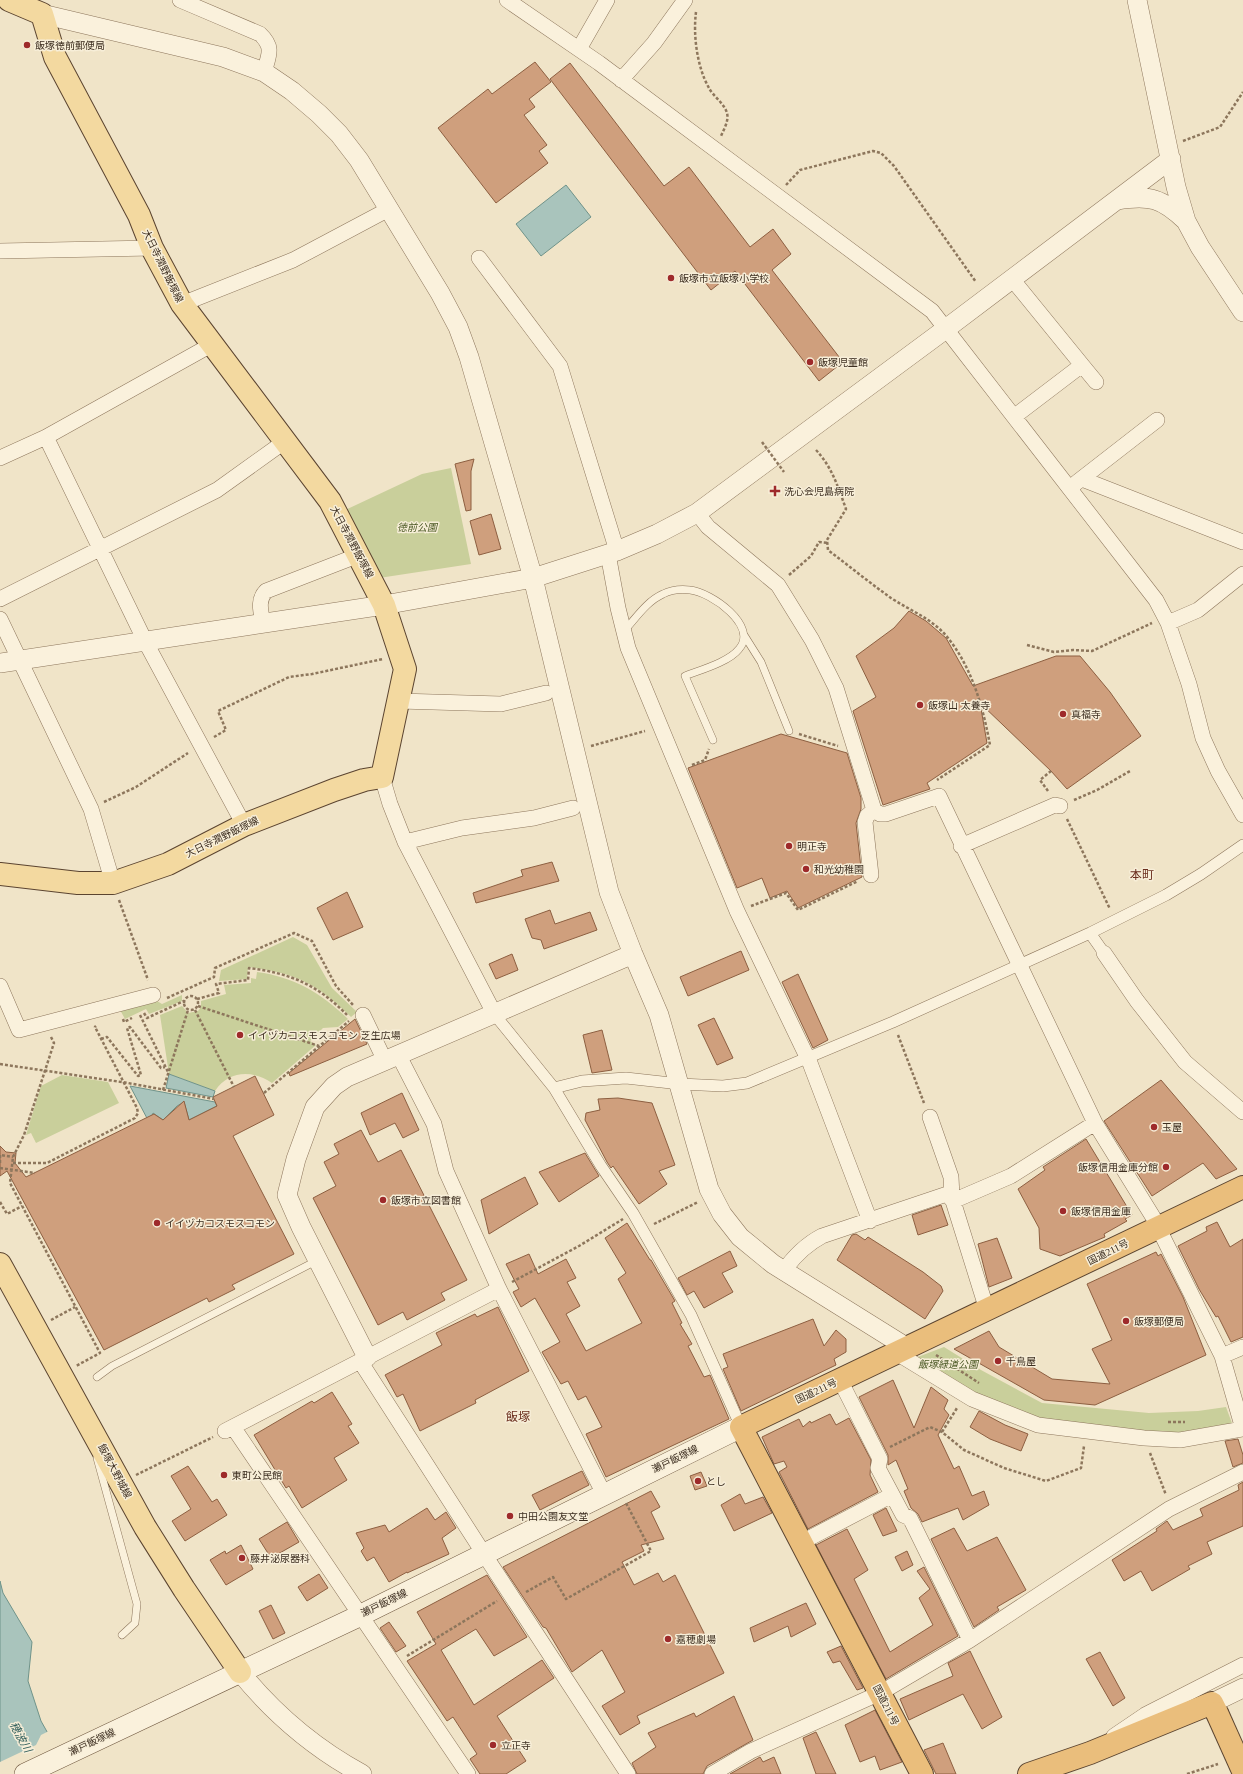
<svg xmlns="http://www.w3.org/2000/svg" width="1243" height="1774" viewBox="0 0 1243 1774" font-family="'Times New Roman','Noto Sans JP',serif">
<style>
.green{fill:#c9cf9b}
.water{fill:#a9c4bc;stroke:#6f938a}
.pier{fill:#f0e4c8}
.building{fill:#cf9f7d;stroke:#8d5f41}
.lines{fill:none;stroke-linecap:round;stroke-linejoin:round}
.service-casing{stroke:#8d765c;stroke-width:8}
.pedestrian-casing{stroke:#8d765c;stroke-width:12}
.minor-casing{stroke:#8d765c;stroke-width:16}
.tertiary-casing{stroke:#8d765c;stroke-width:20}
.secondary-casing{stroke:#6f573f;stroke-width:22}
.primary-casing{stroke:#5b4430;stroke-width:24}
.trunk-casing{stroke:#5b4430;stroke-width:24}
.path{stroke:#8d765c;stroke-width:2.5;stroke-dasharray:3 2;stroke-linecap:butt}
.service{stroke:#faf1dc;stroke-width:7}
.pedestrian{stroke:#faf1dc;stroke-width:11}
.minor{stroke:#faf1dc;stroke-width:15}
.tertiary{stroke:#faf1dc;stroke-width:19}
.secondary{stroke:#faf1dc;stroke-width:21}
.primary{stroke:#f3d9a0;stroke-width:22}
.trunk{stroke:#eabe7c;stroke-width:22}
.trunk-bridge-casing{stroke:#5b4430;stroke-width:24;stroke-linecap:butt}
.path-bridge{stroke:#8d765c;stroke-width:2.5;stroke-dasharray:3 2;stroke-linecap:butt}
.trunk-bridge{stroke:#eabe7c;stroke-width:22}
.poi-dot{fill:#9e2a2b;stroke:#f7eed8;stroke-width:1.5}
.labels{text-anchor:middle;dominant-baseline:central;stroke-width:3;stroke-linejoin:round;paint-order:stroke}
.poi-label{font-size:10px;fill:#3d2e20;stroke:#f7eed8;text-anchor:start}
.street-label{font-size:10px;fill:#3d2e20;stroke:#f7eed8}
.park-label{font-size:10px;font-style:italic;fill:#4d5a26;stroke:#f7eed8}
.water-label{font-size:11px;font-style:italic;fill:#2f5d5a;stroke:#f7eed8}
.quarter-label{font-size:12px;fill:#6b2e1e;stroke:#f7eed8}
</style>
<rect width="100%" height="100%" fill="#f0e4c8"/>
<path class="green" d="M451,468L471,564L379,578L341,512L422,474Z
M293,937L307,945L332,988L357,1012L351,1017C316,983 296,973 248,967L247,979L219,981L221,970Z
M257,972C294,977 321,993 348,1019L338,1027L323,1028L310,1041L316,1045L272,1083C253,1070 229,1070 215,1091L169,1074L160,1015L182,1006L188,1013L198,1011L201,1007V1001L226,994L224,985L251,983V978L256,979Z
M182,995V1001L149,1014L146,1009L125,1019L119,1008L152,998L162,1004Z
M62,1075L108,1082L119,1103L36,1143L31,1133L26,1135L41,1086Z
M944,1347L981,1370L1042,1403L1149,1413L1198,1411L1226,1407L1233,1426L1174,1435L1039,1420L968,1391L915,1358Z"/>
<path class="water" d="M566,185L591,217L541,256L516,224Z
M169,1074L215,1091L213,1097L166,1088Z
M130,1086L215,1102L217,1106L189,1120L184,1102L177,1106L163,1120L153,1113L149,1122Z
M0,1581L3,1593L32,1642L28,1681L41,1721L68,1769L0,1774Z"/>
<path class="pier" d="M49,1731L74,1774H0V1762L36,1745L41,1735Z"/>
<path class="building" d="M535,62L551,82L529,99L535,107L524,115L547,145L539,151L548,163L496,203L438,128L488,89L492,94Z
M570,63L664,186L689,167L750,247L773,229L791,254L772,270L843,362L819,381L735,271L711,290L550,79Z
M474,459L471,471V510L466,511L455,464Z
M491,514L501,549L479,555L470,521Z
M909,611L926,621L946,638L973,686L1056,656H1080L1110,692L1141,736L1067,789L1051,771L980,703L987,743L927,783L930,789L883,805L853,711L876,697L856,656L894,628Z
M781,734L847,753L861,798V809L856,823L862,877L798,908L787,891L770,898L762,878L737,888L688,768Z
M552,862L559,881L476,903L473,893L523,876L521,870Z
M347,892L363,927L333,940L317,908Z
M550,910L555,924L590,912L597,930L544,949L541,940L532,938L525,919Z
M741,951L749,970L688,996L680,977Z
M512,954L518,970L496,979L489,964Z
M798,974L828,1040L813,1048L782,982Z
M714,1018L733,1058L717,1065L698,1025Z
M355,1019L367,1044L290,1076L289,1073Z
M602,1030L612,1070L592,1073L583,1035Z
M255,1076L274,1115L233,1136L294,1254L232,1285L235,1289L209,1302L207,1298L104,1350L7,1171L0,1176V1146L6,1152L16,1153L15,1163L26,1177L154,1114L163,1120L184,1101L189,1120L217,1106L213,1097Z
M1161,1080L1237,1169L1216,1179L1203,1163L1152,1196L1104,1121Z
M402,1093L419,1130L403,1138L395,1123L370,1135L361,1113Z
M618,1098L652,1103L675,1165L659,1171L667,1184L639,1204L613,1166L611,1168L607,1162L585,1120L586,1113L600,1110L598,1099Z
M361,1130L378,1162L401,1150L467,1280L441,1293L445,1300L407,1320L403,1312L378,1325L313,1198L336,1186L324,1162L339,1154L334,1144Z
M1086,1139L1132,1215L1125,1219L1127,1221L1104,1234L1105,1237L1060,1256L1040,1249L1039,1228L1018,1189L1045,1170L1043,1167Z
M585,1153L599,1176L559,1202L539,1172Z
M525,1177L538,1204L489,1234L481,1200Z
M941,1205L948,1225L918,1235L912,1215Z
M1217,1222L1230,1247L1243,1239V1337L1231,1342L1218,1316L1216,1317L1199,1289L1178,1246L1207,1231L1206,1227Z
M627,1223L650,1260H651L675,1301L672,1303L682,1323L680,1324L692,1344L688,1346L704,1377L710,1375L729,1419L606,1477L586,1434L602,1427L586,1396L578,1400L568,1381L561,1384L542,1352L560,1342L535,1298L521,1307L513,1292L519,1289L506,1264L529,1254L538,1274L566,1259L576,1278L567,1282L580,1306L566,1314L586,1351L642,1323L618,1279L626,1273L605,1238Z
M856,1234L865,1240L868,1237L923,1272L941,1286L943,1291L925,1319L837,1260L852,1235Z
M997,1238L1012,1278L989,1287L978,1244Z
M730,1251L737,1266L722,1273L733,1292L704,1308L694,1291L687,1295L678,1278Z
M1156,1252L1158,1256L1161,1254L1183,1297L1206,1355L1095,1405L1044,1400L954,1349L989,1331L999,1347L1052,1379L1110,1384L1092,1349L1112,1340L1087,1284Z
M498,1307L529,1371L475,1400L476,1403L420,1431L403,1394L397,1397L385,1375L442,1345L436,1333L475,1314L477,1317Z
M813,1319L824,1346L836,1330L846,1339V1352L834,1359L836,1365L741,1411L723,1369L728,1367L723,1354Z
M893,1380L914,1428L931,1387L948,1400L944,1409L949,1415L938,1435L954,1469L959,1466L972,1496L984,1491L989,1505L963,1520L958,1508L922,1522L918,1514L911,1508L904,1491L908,1489L896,1460L888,1465V1455L859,1397Z
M332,1392L352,1424L348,1426L359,1443L334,1458L347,1480L302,1508L289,1486L286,1488L254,1435L312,1401L314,1403Z
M979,1411L1005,1425L1028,1434L1021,1451L990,1439L970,1427Z
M830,1414L836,1425L849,1418L871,1460L870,1475L878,1492L808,1529L779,1472L787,1467L784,1461L774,1464L762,1437L799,1419L803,1427L810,1421L811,1423Z
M1238,1439L1243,1455V1463L1233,1467L1225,1441Z
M188,1466L212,1502L217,1499L227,1515L185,1541L172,1521L191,1509L171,1476Z
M582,1471L589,1485L540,1510L532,1495Z
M701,1472L707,1486L695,1490L690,1476Z
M1243,1482V1526L1207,1542L1212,1554L1188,1566L1190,1569L1152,1591L1141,1571L1124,1581L1112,1560L1157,1531L1156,1529L1167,1521L1173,1530L1203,1516L1200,1509L1239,1490L1238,1485Z
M651,1491L660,1507L651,1512L664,1539L641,1545L644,1551L622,1562L634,1585L658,1573L663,1582L675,1575L724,1673L637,1716L640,1723L620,1735L602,1706L625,1692L602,1650L572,1672L546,1628L543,1627L503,1567Z
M740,1494L745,1504L763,1497L772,1513L734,1531L721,1505Z
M427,1508L435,1520L446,1512L456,1528L442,1538L449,1554L407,1573V1572L389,1582L374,1557L367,1561L361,1551L364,1548L356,1533L385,1525L389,1532Z
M886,1508L897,1531L883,1536L873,1515Z
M287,1522L299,1542L271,1558L259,1539Z
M954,1528L967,1551L997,1537L1026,1590L997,1607L999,1610L974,1627L931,1539Z
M847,1529L868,1570L854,1579L890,1652L933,1625L919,1598L930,1589L917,1571L924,1567L958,1636L886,1679L816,1545Z
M241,1545L253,1569L226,1585L210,1560L225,1551L226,1554Z
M907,1551L913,1565L902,1571L895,1557Z
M319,1574L328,1588L307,1601L298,1587Z
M487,1575L527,1637L494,1656L476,1629L441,1650L474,1705L542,1660L554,1678L497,1716L526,1761L506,1774H480L470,1759L477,1754L453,1717L447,1721L407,1661L436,1644L417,1612Z
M806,1603L816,1624L791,1637L788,1626L754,1642L750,1628Z
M271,1605L285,1633L273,1639L259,1611Z
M389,1622L406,1646L396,1652L380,1628Z
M841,1646L863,1688L857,1690L840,1661L833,1663L827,1652Z
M970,1651L1002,1717L982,1729L963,1694L909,1720L900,1699L953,1676L948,1663Z
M1100,1652L1125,1698L1113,1706L1086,1659Z
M734,1696L753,1740L707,1766L703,1774H637L632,1763L656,1747L648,1733L694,1713L696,1717Z
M875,1710L902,1762L880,1770L875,1756L860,1762L845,1725Z
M816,1732L836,1774H816L803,1738Z
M943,1743L956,1774H936L924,1750Z
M760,1757L763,1762L774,1757L781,1774H730Z"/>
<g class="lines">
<g class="service-casing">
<path id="service" d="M624,631C636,618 647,601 663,594C671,590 682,589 690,590C711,592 759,626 739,649C729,662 700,670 685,676L713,740
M744,635L761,662L789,731
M97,1377L112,1366L318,1260
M97,1458L137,1604L135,1623L122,1635"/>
</g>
<g class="pedestrian-casing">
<path id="pedestrian" d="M1090,933L1104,953
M495,1015L554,1088L601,1166L633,1213L691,1315L741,1427
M554,1088L582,1081L626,1078L680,1084L723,1086L747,1083L893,1022L1090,933L1166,895L1201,874L1243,845"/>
</g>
<g class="minor-casing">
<path id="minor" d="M180,0L260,34C274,47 269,55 264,72
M507,0L599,63L932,311L1156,600L1168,623L1189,684L1203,738L1218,771L1243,815
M579,49L607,0
M621,80L654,43L685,0
M0,251L152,248
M479,258L560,366L617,551
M1012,279L1082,365L1015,416
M182,304L293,260L389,209
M1082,365L1096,382
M46,437L145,641L244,825
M0,458L46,437L211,345
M1082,479L1243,542
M1076,483L1157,420
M697,513L708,527L778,585L812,640L836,688L874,810L880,814H886L939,796L1095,1123L1153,1217L1222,1356L1243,1429
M608,554L618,608L628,648L737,911L810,1063L870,1221
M0,599L217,490L284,442
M0,619L91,809L113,883
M263,623C261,612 257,600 266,591L359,555
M1168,623L1198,610L1243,574
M399,701L501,704L546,693
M382,777L390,804L405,842L495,1015
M405,842L462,828L534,818L573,808
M961,846L1055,805L1060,806
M871,875L865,822L867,816L874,810
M1104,953L1137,1001L1185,1062L1243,1112
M0,986L19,1030L153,995
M363,1015L385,1061
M399,1056L434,1124L446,1171L499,1289L604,1494
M930,1117L951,1177L952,1197
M953,1201L1011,1176L1095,1123
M783,1272C794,1256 805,1245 822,1236L947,1194L953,1201L987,1310
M895,1352L972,1399L1038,1425L1144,1438L1180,1440L1243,1429
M1222,1356L1243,1347
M360,1361L484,1554L628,1774
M840,1380L880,1459L878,1468L903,1515L910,1518L970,1640
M233,1427L468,1774
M225,1431L499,1289
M802,1542L892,1495
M1114,1736L1145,1715L1243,1665
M712,1774L751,1751L880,1693L970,1640L1169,1509L1243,1472"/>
</g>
<g class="tertiary-casing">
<path id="tertiary" d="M1137,0L1176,187L1186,221L1200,247L1243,312
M42,14L223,57L264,72L292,91L319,114L339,134L359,160L440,293L458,327L469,357L533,578L609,892L633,954L659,1015L709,1189L722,1214L740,1237L773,1264L906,1347
M1117,200C1150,195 1162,198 1186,221
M0,663L384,605L533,578L617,551L657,534L697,513L947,328L1171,159
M367,1357L301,1227L287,1195L296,1159L315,1107L334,1086L347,1077L633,954
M240,1672C275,1715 314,1748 362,1774
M1212,1703L1243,1688"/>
</g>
<g class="secondary-casing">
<path id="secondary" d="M25,1774L359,1616L741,1427"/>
</g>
<g class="primary-casing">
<path id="primary" d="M0,874L78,883H113L168,864L244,825L334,790L364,780L382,777L405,669L384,605L330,501L182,304L152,248L139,215L55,57L42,14L9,0
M0,1264L145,1527L184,1589L240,1672"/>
</g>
<g class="trunk-casing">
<path id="trunk" d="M922,1774L741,1427L1243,1187
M1029,1774L1090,1753L1212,1703L1217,1713"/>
</g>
<path class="path" d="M696,12C693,35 697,67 709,88C713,96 724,103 727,113C729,121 724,129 721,136
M1183,141L1220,127L1243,92
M786,185L800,170L873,151L881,153L894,166L976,282
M816,450C832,467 838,487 846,509L827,540L828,550C849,566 870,583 891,598C911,611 933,619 948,638C972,668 983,707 990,745L937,780
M789,575L811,556L819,542L828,543
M1027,645L1054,652L1073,650L1092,651L1152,623
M799,734L838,746
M214,737L226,730L218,711L289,677L312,674L383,659
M591,746L645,731
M692,765L705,760L709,749
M1048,791L1040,780L1051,771
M1074,800L1097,790L1130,771
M104,802L136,787L188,753
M1067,819L1110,909
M119,900L148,980
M751,906L786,893L798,910L858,881
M184 1003a7 7 0 1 1 14 0a7 7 0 1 1-14 0Z
M167,998L214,977L215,968L294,933L312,941L336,986L353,1005
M197,999L219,993L216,984L248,980L249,968C290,973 318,985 347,1015
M198,1006L319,1046
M195,1010L234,1087
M144,1013L147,1018L184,1001
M140,1015L168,1072
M123,1019L124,1022L132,1018
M898,1035L924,1103
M51,1037L54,1043L24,1135L13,1157L10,1183L100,1353L76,1366
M101,1039L107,1037L138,1076L141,1075L127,1028L130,1027L161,1068L165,1067
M0,1064L128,1083L214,1099
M163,1090L188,1010
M264,1093L349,1021
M0,1163V1155L13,1157
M13,1163H47L135,1118L138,1113L137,1108L95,1027L96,1026
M0,1168L35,1173
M0,1202L7,1214L22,1206
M654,1224L698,1202
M512,1282L579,1246L623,1219
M51,1320L75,1307
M936,1355L979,1383
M1168,1422H1185
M942,1432L957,1408
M890,1447L930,1427L942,1432L964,1450L1004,1468L1046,1481L1081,1468L1084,1446
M1150,1453L1166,1495
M136,1475L213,1437
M526,1592L553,1577L566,1599L651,1551L626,1503
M407,1656L497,1601
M1187,1774L1218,1764"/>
<use href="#service" class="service"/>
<use href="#pedestrian" class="pedestrian"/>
<use href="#minor" class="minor"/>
<use href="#tertiary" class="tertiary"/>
<use href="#secondary" class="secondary"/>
<use href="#primary" class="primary"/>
<use href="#trunk" class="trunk"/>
<g class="trunk-bridge-casing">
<path id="trunk-bridge" d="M1217,1713L1243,1771"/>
</g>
<path class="path-bridge" d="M762,442L784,472"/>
<use href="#trunk-bridge" class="trunk-bridge"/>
</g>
<g class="poi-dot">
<circle cx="27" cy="45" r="4"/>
<circle cx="671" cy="278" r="4"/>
<circle cx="810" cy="362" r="4"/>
<path d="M773 485h4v4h4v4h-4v4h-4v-4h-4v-4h4z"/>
<circle cx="920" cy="705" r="4"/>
<circle cx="1063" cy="714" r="4"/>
<circle cx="789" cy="846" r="4"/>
<circle cx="806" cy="869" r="4"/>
<circle cx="240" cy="1035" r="4"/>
<circle cx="1154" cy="1127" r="4"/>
<circle cx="1166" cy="1167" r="4"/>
<circle cx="383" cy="1200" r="4"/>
<circle cx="1063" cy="1211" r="4"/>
<circle cx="157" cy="1223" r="4"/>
<circle cx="1126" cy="1321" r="4"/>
<circle cx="998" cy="1361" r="4"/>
<circle cx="224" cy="1475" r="4"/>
<circle cx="698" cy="1481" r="4"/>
<circle cx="510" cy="1516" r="4"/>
<circle cx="242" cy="1558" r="4"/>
<circle cx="668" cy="1639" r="4"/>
<circle cx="493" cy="1745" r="4"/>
</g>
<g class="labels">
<g class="poi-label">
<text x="35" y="45">飯塚徳前郵便局</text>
<text x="679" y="278">飯塚市立飯塚小学校</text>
<text x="818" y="362">飯塚児童館</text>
<text x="784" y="491">洗心会児島病院</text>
<text x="928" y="705">飯塚山 太養寺</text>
<text x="1071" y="714">真福寺</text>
<text x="797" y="846">明正寺</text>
<text x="814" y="869">和光幼稚園</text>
<text x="248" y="1035">イイヅカコスモスコモン 芝生広場</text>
<text x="1162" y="1127">玉屋</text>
<text x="1158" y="1167" text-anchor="end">飯塚信用金庫分館</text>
<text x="391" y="1200">飯塚市立図書館</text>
<text x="1071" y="1211">飯塚信用金庫</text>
<text x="165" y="1223">イイヅカコスモスコモン</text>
<text x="1134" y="1321">飯塚郵便局</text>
<text x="1006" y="1361">千鳥屋</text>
<text x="232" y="1475">東町公民館</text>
<text x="706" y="1481">とし</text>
<text x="518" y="1516">中田公園友文堂</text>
<text x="250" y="1558">藤井泌尿器科</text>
<text x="676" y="1639">嘉穂劇場</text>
<text x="501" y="1745">立正寺</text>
</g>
<g class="street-label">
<text transform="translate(163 266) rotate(64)">大日寺潤野飯塚線</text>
<text transform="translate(352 542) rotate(62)">大日寺潤野飯塚線</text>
<text transform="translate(222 837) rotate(-26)">大日寺潤野飯塚線</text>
<text transform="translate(1108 1252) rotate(-26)">国道211号</text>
<text transform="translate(816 1391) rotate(-25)">国道211号</text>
<text transform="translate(675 1459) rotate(-26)">瀬戸飯塚線</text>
<text transform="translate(115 1471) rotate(62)">飯塚大野城線</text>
<text transform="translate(384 1603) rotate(-26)">瀬戸飯塚線</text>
<text transform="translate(886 1705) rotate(63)">国道211号</text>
<text transform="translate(92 1742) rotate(-25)">瀬戸飯塚線</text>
</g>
<g class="park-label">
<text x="417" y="527">徳前公園</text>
<text x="948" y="1364">飯塚緑道公園</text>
</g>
<g class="water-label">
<text transform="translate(21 1737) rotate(61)">穂波川</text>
</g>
<g class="quarter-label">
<text x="1142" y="875">本町</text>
<text x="518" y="1417">飯塚</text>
</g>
</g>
</svg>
